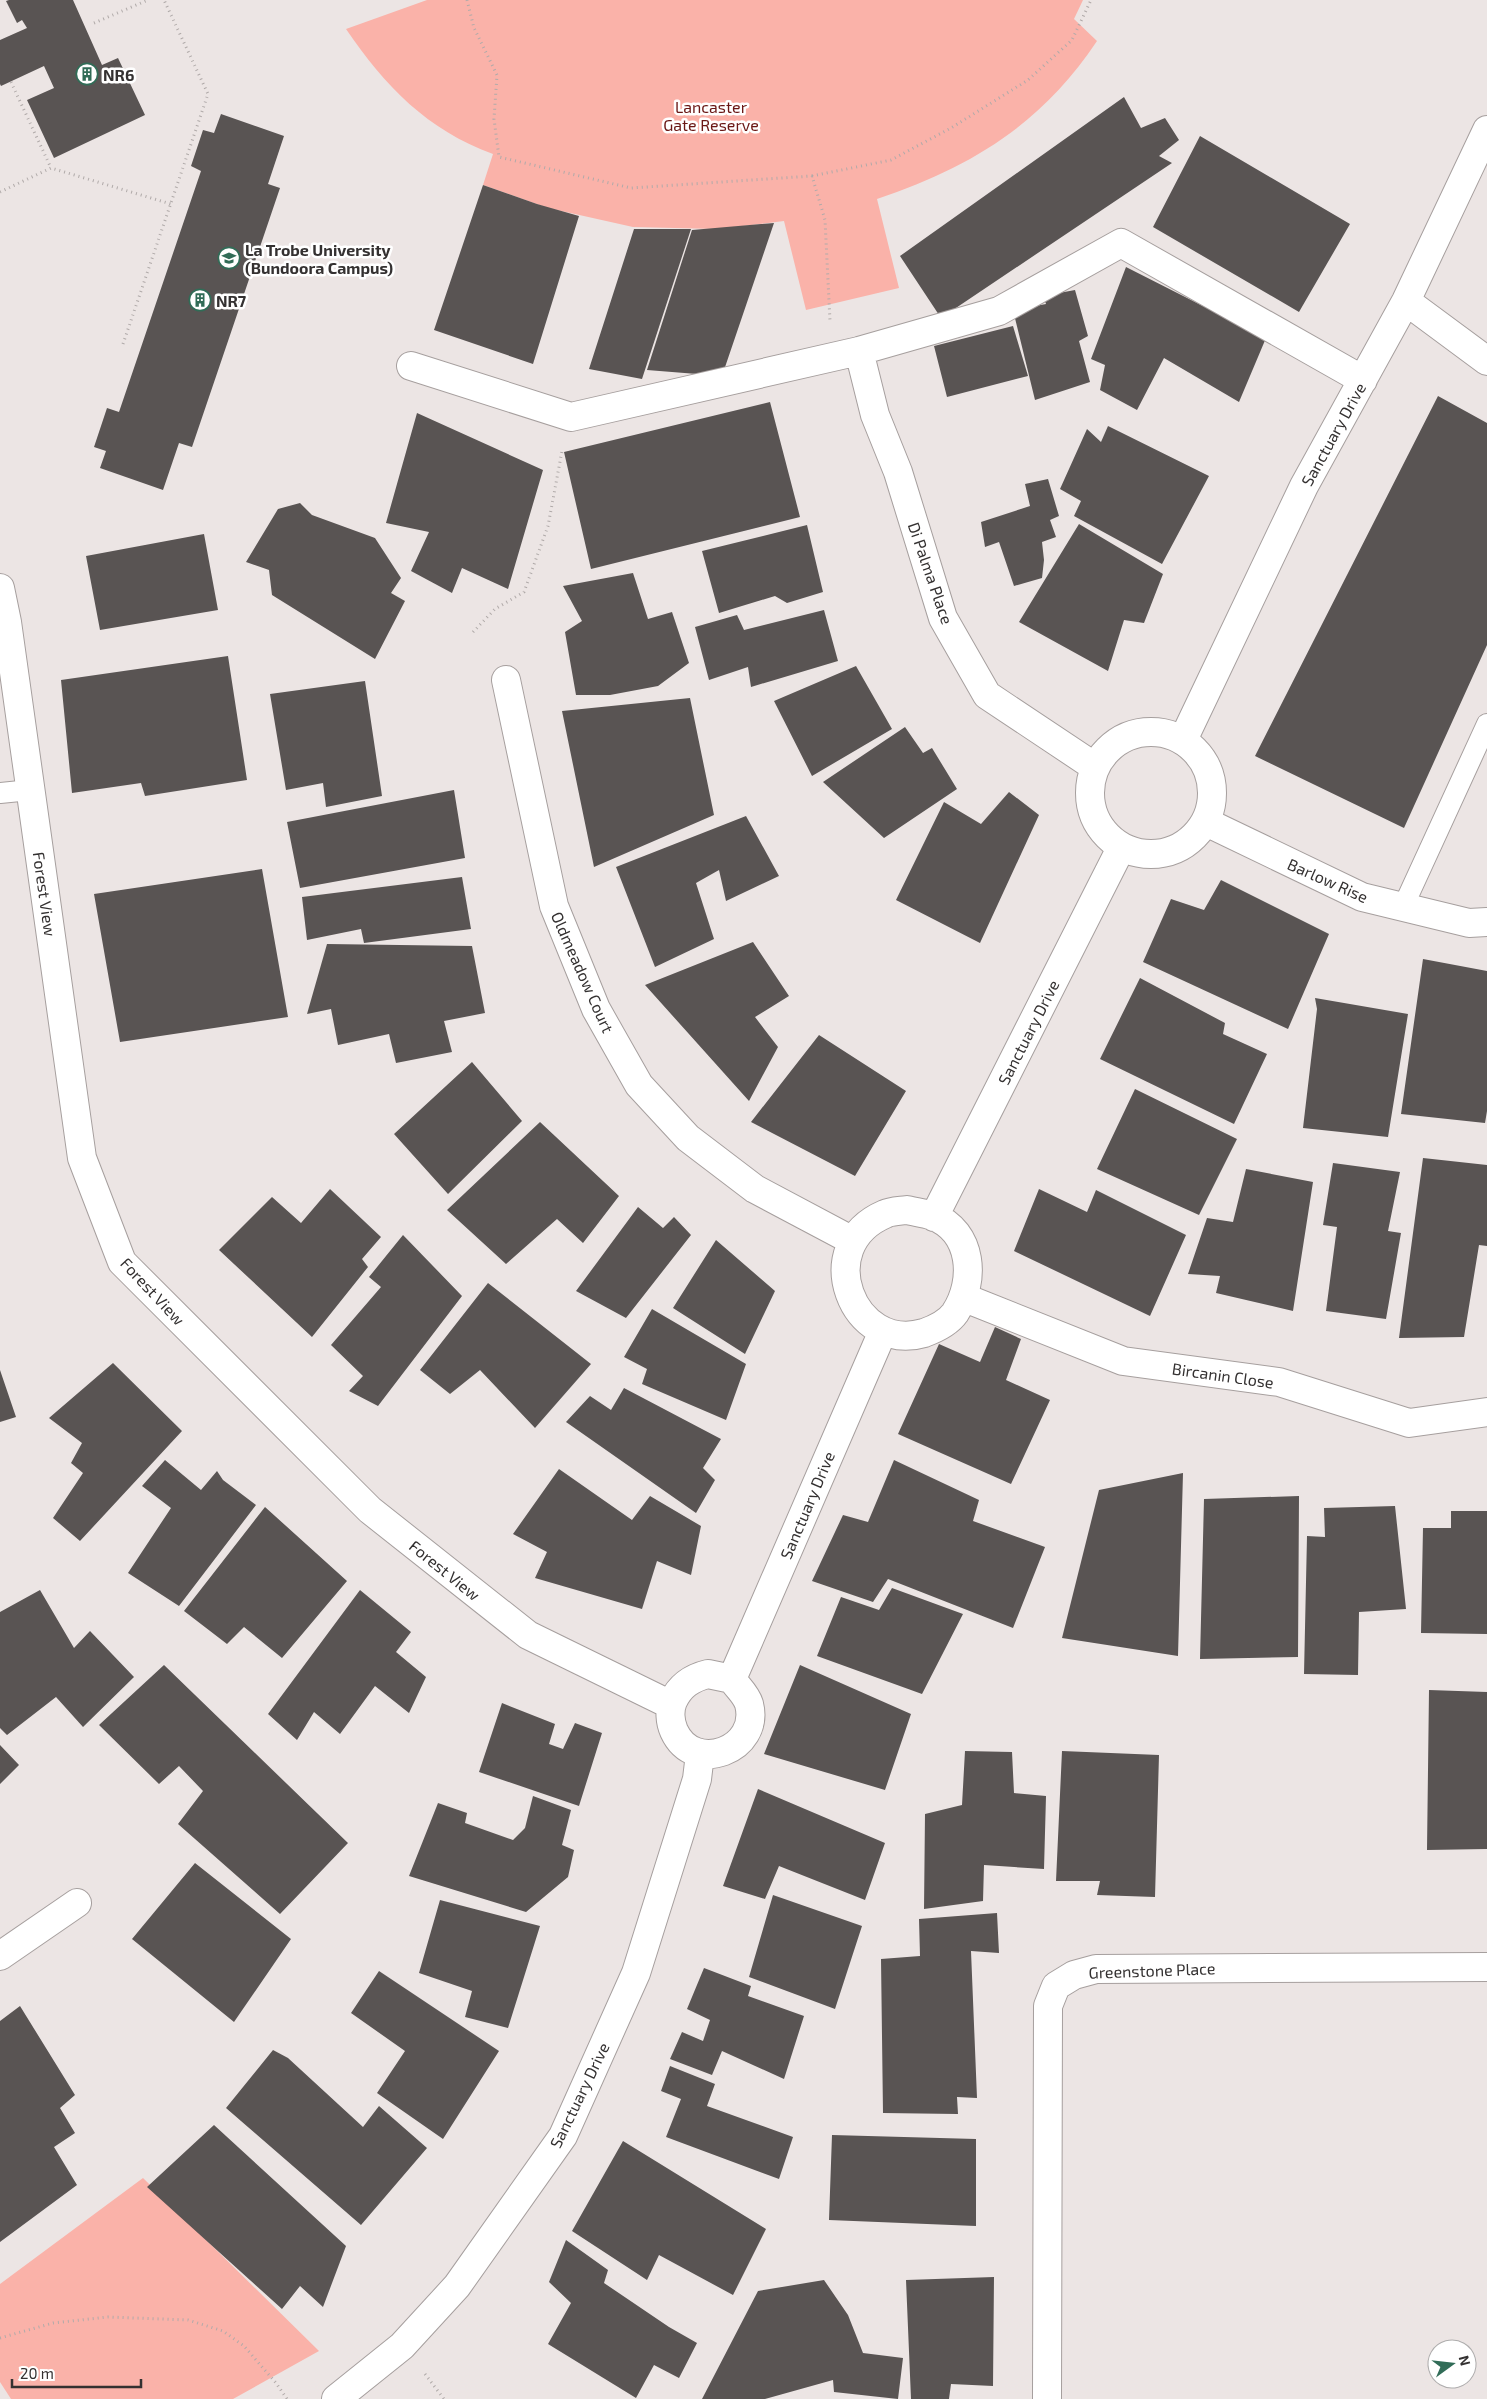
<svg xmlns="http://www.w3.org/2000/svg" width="1487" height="2399" viewBox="0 0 1487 2399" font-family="'Exo 2',sans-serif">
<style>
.green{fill:#fab2a9}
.building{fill:#595453}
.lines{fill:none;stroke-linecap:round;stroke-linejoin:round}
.lane-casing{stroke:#a69f9e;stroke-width:22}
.street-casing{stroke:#a69f9e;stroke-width:30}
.path{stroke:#b0aaa9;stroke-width:3;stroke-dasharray:1 4;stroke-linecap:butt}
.lane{stroke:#fff;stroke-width:20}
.street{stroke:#fff;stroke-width:28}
.labels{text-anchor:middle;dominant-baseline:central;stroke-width:5;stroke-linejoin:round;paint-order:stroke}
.poi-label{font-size:16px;font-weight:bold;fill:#343131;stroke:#fff;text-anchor:start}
.park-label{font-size:16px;fill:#6a1715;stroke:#fff}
.street-label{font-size:16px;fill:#343131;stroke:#fff}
</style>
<rect width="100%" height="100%" fill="#ece5e4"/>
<path class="green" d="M427,0H1083L1074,19L1097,41C1041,125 971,167 877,199L899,288L806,310L784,221L717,229L633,227L548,208L483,185L493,154C427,130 385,86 346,29Z
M143,2178L319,2351L233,2399H11L0,2382V2284Z"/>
<path class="building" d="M9,0H73L102,65L118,58L145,115L54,158L27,100L54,88L44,66L1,86L0,84V40L27,28L22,20L17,23L6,1Z
M1124,97L1141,128L1165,118L1179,140L1159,156L1172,163L941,318L900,256Z
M221,114L284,136L268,184L280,188L192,447L179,443L163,490L100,468L106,451L94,447L107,408L119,412L201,171L191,166L203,130L214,133Z
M1200,136L1350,224L1299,312L1153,227Z
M483,185L537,204L579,216L533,364L434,330Z
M774,223L722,376L647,370L692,230Z
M634,229H691L642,379L589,369Z
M1126,267L1266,338L1239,402L1164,358L1137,410L1100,390L1105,365L1091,359Z
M1075,290L1088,336L1079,341L1090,382L1035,400L1013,310L1046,304L1043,296Z
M1013,326L1028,376L947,397L934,346Z
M1438,396L1487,423V645L1404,828L1255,756Z
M770,402L800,517L591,569L564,452Z
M417,413L543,470L508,589L462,568L452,593L411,571L429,532L386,523Z
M1108,426L1209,476L1162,564L1074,516L1081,501L1060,489L1087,429L1101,442Z
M1048,479L1059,516L1050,520L1056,537L1042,542L1044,560L1042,578L1014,586L999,542L985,547L981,522L1030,506L1025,484Z
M300,503L312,515L375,538L401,578L391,593L405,601L375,659L272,595L269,570L246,562L278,509Z
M1079,524L1163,574L1144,623L1124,620L1108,671L1019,622Z
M807,525L823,592L787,603L775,596L719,613L702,551Z
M204,534L218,610L100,630L86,556Z
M633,573L648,619L672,612L689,663L658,686L610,695H576L565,632L582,621L563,586Z
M824,610L838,661L751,687L748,667L709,680L695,627L737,615L744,630Z
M228,656L247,780L145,796L141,783L72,793L61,680Z
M856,666L892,729L812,776L774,701Z
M365,681L382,796L326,807L323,783L286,790L270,694Z
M690,698L714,815L594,867L562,711Z
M905,727L923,753L932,748L957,789L884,838L823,782Z
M454,790L465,858L300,888L287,822Z
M1009,792L1039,815L980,943L896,900L944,802L981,824Z
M746,816L779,876L726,901L719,870L696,883L714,939L655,967L616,867Z
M262,869L288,1017L120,1042L94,894Z
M462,877L471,929L364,943L361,929L307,940L302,897Z
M1221,880L1329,934L1288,1029L1143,962L1171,899L1204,910Z
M753,942L789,996L755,1017L778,1047L749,1101L645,985Z
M327,944L472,946L485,1013L444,1021L452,1052L396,1063L389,1034L338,1045L331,1009L307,1014Z
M1423,959L1487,971V1111L1485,1123L1401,1114Z
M1140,978L1225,1023L1223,1034L1267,1054L1234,1124L1100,1059Z
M1315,998L1408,1014L1388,1137L1303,1128L1317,1009Z
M819,1035L906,1091L855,1176L751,1122Z
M472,1062L522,1121L448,1194L394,1134Z
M1135,1089L1237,1139L1199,1215L1097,1169Z
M540,1122L619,1196L583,1243L557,1219L506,1264L447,1210Z
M1423,1158L1487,1165V1246L1479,1245L1464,1337L1399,1338Z
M1333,1163L1400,1172L1388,1231L1401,1233L1386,1319L1326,1311L1337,1227L1323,1225Z
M1246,1169L1313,1182L1293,1311L1216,1293L1220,1276L1188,1274L1207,1218L1233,1222Z
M330,1189L381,1237L362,1259L368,1267L312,1337L219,1250L272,1197L301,1223Z
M1039,1189L1087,1212L1096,1190L1186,1235L1150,1316L1014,1251Z
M638,1207L663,1228L674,1217L691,1235L626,1318L576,1291Z
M403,1235L462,1296L378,1406L349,1391L363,1376L331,1345L381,1287L369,1277Z
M716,1240L775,1291L745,1354L673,1308Z
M488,1283L591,1364L535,1428L480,1370L450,1394L420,1370Z
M652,1309L746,1364L726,1420L642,1384L647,1369L624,1357Z
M995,1327L1021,1339L1006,1380L1050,1400L1011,1484L898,1434L939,1344L980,1362Z
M113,1363L182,1431L80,1541L53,1518L83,1473L71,1463L82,1443L49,1418Z
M0,1370L16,1417L0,1422Z
M624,1388L721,1439L703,1468L715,1480L696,1513L566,1422L590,1396L611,1410Z
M165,1460L201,1490L217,1471L223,1480L256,1505L179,1606L128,1573L171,1508L142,1486Z
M894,1460L979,1500L973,1521L1045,1547L1013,1628L888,1579L873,1602L812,1581L843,1515L868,1522Z
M559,1469L632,1520L650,1496L701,1526L691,1575L657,1561L642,1609L535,1578L547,1552L513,1534Z
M1183,1473L1178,1656L1062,1638L1099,1490Z
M1299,1496L1298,1657L1200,1659L1204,1499Z
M1395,1506L1406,1609L1359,1612L1358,1675L1304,1674L1307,1536L1325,1537L1324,1508Z
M265,1507L347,1581L282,1658L244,1627L227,1644L184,1611Z
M1451,1511H1487V1634L1421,1633L1423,1528H1451Z
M892,1588L963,1614L922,1694L817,1656L841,1597L879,1610Z
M40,1590L74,1648L90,1631L134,1677L83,1727L56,1697L7,1735L0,1728V1612Z
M360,1590L411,1632L396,1652L426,1677L409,1713L375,1686L340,1734L314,1712L297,1740L268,1714Z
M164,1665L348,1843L280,1914L178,1824L203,1791L179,1766L159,1784L99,1725Z
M800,1665L911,1714L885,1790L764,1754Z
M1429,1690L1487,1692V1849L1427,1850Z
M502,1703L555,1724L549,1744L563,1749L575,1723L602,1733L579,1806L479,1772Z
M0,1745L19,1765L0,1784Z
M965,1751L1012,1752L1014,1793L1046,1796L1044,1869L984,1865L983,1901L924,1909L925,1814L962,1805Z
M1062,1751L1159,1755L1155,1897L1097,1895L1100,1881H1056Z
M758,1789L885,1843L865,1900L779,1866L765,1899L723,1886Z
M533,1796L571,1810L562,1845L574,1850L568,1877L526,1912L409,1876L438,1803L467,1813L465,1823L513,1840L525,1828Z
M195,1863L291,1939L234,2022L132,1939Z
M773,1895L862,1926L835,2009L749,1977Z
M440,1900L540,1926L508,2028L465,2017L472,1991L419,1973Z
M997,1913L999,1953L971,1951L977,2098L957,2097L958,2114L883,2113L881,1959L920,1956L919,1919Z
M704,1968L751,1986L748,1996L804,2016L784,2079L722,2051L712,2075L670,2059L682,2032L703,2041L710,2020L687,2009Z
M379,1971L499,2051L443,2139L377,2093L405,2051L351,2013Z
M20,2006L75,2095L60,2108L75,2133L54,2147L77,2185L0,2242V2021Z
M273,2050L288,2058L363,2127L379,2106L427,2148L361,2225L226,2108Z
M670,2066L715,2084L707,2106L793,2137L779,2179L666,2137L681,2099L661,2091Z
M214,2125L346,2246L323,2307L300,2286L282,2309L147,2187Z
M832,2135L976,2139V2226L829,2220Z
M623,2141L766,2229L733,2295L659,2255L647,2280L572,2231Z
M566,2240L608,2270L604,2283L669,2327L697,2343L679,2378L654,2365L636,2398L548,2344L571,2303L549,2282Z
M994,2277L993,2386L951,2384L949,2399H911L906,2280Z
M824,2280L848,2315L863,2353L903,2358L898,2399L834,2392L833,2380L765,2399H702L758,2291Z"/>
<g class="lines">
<g class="lane-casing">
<path id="lane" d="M0,793L30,790
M1403,907L1487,724"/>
</g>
<g class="street-casing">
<path id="street" d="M1406,301L1487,361
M859,351L875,415L898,472L943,618L987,695L1095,767
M411,366L571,417L859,351L999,311L1121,243L1363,380
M0,588L7,622L82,1158L122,1262L370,1510L528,1635L671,1705
M506,680L554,906L596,1009L639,1085L688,1138L755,1189L853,1241
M1090 793a61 61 0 1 1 122 0a61 61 0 1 1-122 0Z
M1183,740L1304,486L1406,301L1487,130
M1206,822L1362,897L1469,923L1487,922
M907,1210C915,1212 925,1213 933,1216C973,1232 976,1281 955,1313C948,1323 935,1329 924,1333C853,1354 810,1246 885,1214C891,1211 900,1211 907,1210Z
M934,1217L1121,848
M965,1298L1123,1361L1279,1382L1409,1423L1487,1412
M708,1674L732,1679C737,1687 746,1694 749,1704C761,1750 694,1775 674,1731C670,1722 669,1710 673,1701C680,1686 691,1678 708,1674Z
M732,1679L883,1331
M0,1956L77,1903
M336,2399L402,2346L457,2286L563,2136L636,1973L697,1779L700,1754
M1047,2399L1048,2006L1056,1986L1074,1975L1096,1969L1487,1967"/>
</g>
<path class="path" d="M467,0L474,28L497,75L494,119L499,157L631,188L812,176L825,220L830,321
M94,23L148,0
M11,82L51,168
M812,176L891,160L951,128L1028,80L1072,40L1091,0
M0,192L51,168L171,204
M123,344L208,94L164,0
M473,632L495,609L524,592L548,526L562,451
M0,2338L53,2323L108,2317L188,2320L223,2331L244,2346L276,2383L287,2399
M425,2374L444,2399"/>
<use href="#lane" class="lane"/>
<use href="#street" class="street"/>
</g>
<defs>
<g id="building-ring" transform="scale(1.125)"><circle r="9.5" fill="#fff" stroke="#316c57" stroke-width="1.5"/><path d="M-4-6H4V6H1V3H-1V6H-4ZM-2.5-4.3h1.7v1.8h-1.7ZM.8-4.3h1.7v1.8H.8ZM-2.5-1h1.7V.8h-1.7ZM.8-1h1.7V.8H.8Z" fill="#316c57"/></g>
<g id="university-ring" transform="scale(1.125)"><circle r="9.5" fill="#fff" stroke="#316c57" stroke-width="1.5"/><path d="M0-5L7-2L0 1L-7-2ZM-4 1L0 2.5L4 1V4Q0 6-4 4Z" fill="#316c57"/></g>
</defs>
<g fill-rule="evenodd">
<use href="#building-ring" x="87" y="74"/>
<use href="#university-ring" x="229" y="258"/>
<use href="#building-ring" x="200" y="300"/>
</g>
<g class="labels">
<g class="poi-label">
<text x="103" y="74">NR6</text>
<text x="245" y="249">La Trobe University<tspan x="245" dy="18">(Bundoora Campus)</tspan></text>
<text x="216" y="300">NR7</text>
</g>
<g class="park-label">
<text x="711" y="106">Lancaster<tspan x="711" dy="18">Gate Reserve</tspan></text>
</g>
<g class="street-label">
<text transform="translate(1333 434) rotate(-61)">Sanctuary Drive</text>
<text transform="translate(931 573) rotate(71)">Di Palma Place</text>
<text transform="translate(1328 880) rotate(24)">Barlow Rise</text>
<text transform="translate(45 894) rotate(82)">Forest View</text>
<text transform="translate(583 972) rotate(66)">Oldmeadow Court</text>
<text transform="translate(1028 1032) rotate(-63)">Sanctuary Drive</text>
<text transform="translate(153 1291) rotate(47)">Forest View</text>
<text transform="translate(1223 1375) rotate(8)">Bircanin Close</text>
<text transform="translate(807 1505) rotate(-67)">Sanctuary Drive</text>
<text transform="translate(445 1570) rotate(39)">Forest View</text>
<text transform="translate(1152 1970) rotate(-2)">Greenstone Place</text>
<text transform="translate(579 2095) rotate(-64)">Sanctuary Drive</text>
</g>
</g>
<g transform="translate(1452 2364) rotate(75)"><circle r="24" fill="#ffffff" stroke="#aeadad"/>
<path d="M0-4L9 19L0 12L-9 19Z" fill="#316c57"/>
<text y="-8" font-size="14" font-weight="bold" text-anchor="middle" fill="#343131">N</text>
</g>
<path d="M12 2379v8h129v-8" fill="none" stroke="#343131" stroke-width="2.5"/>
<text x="20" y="2379" font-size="15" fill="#343131" stroke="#ffffff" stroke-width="4" paint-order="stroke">20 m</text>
</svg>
